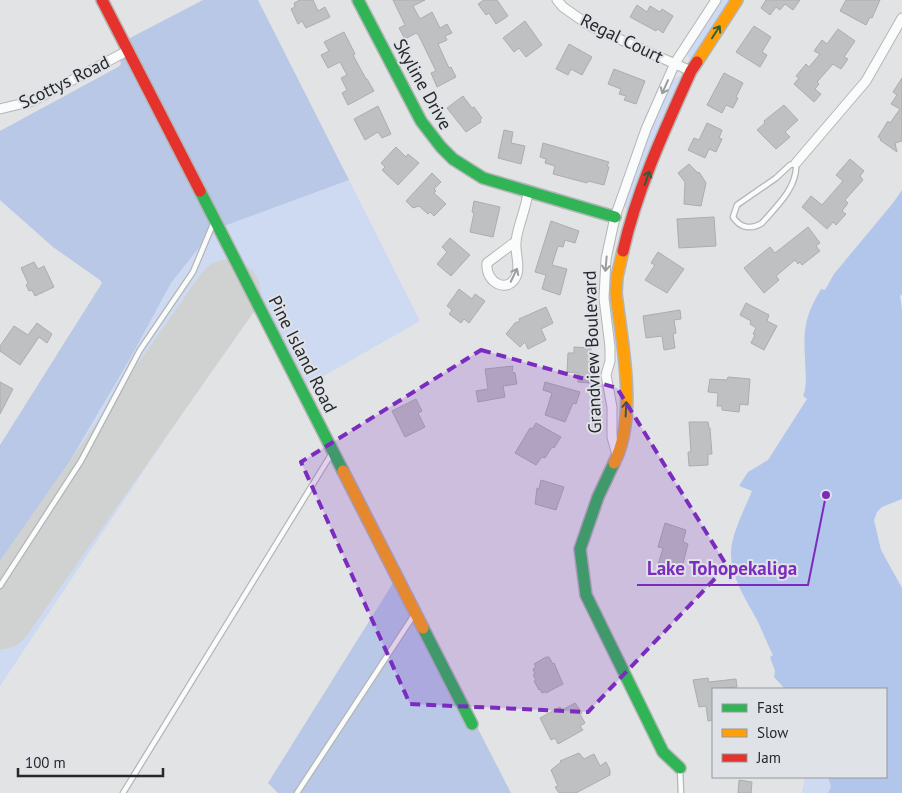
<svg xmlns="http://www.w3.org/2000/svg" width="902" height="793" viewBox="0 0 902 793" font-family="'PT Sans',sans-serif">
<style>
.green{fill:#cedaf1}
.forest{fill:#b8c8e6}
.water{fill:#b2c5eb}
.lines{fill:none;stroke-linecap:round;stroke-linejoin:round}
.runway{stroke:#d0d2d2;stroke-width:65}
.building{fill:#bfc0c2;stroke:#abadae}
.lane-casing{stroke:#b4b5b7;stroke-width:7}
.street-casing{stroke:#b4b5b7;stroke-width:11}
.fast-casing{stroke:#b4b5b7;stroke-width:14}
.slow-casing{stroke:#b4b5b7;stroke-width:14}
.jam-casing{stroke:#b4b5b7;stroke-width:14}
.lane{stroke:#fafbfb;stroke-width:4.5}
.street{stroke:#fafbfb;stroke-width:9}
.fast{stroke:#30b455;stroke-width:11}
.slow{stroke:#ff9f0a;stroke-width:11}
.jam{stroke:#e5322d;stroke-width:11}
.oneway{stroke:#2b603b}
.oneway2{stroke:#9b9c9d}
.marked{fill:#7b2cbf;fill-opacity:0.2;stroke:#7b2cbf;stroke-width:4;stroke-dasharray:10 6;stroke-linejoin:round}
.labels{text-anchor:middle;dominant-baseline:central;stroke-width:4;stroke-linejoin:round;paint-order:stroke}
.street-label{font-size:18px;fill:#27282a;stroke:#dfe2e7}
.leader{fill:none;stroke:#7b2cbf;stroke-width:2}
.callout-dot{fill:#7b2cbf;stroke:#dfe2e7;stroke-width:2}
.callout-label{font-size:19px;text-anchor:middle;font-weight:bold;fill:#7b2cbf;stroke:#dfe2e7;stroke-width:4;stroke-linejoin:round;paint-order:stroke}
</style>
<rect width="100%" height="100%" fill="#e1e3e5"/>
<path class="green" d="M719,0H730L694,58L690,59L688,56L687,53Z
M679,76L683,80L629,210H627L623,205L645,140L673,79Z
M349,180L420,321L306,386L224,226Z
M213,230L253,307L0,686V580L131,357L171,283Z
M805,777H828L831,787L828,793H802Z"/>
<path class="forest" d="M203,0H258L349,180L224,226L128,39Z
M124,58L213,230L171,283L131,357L0,580V445L102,283L100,280L53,247L0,200V131L118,67L121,64L120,60Z
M393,583L469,731L477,727L511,793H278L268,783Z"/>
<path class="water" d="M902,190V294L900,296L902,309V499L882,507L877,512L874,520L881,550L902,588V793H828L831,787L828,777H886V689H785L774,677L775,671L770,657L773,655C767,644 763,632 757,620C746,599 731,578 731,553C731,535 745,508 752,491L739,486L748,472L768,460L807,399L803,396C808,384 805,370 805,357C803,328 806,314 821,289L825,290L834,274L893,203Z"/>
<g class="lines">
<path class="runway" d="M0,617L228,292"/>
</g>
<path class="building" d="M300,0H313L318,11L325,7L330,17L306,28L302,21L298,24L291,9L295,7L294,3Z
M393,0H425L413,6L420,19L432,12L440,28L447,24L452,33L445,36L447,40L438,44L449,68L451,67L456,77L437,87L431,73L436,71L419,36L416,33L405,39L399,28L405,25Z
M484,0H497L508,16L496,24L489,13L486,15L478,4Z
M766,0H800L793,10L785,4L780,10L776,7L770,15L761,8Z
M846,0H880L872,18L870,17L866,25L840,11Z
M637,5L647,12L650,6L660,12L662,9L673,16L663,33L658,29L656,31L630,17Z
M525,21L542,45L526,57L519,48L514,52L503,38Z
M754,26L771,37L762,52L767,55L760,67L736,52Z
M838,29L855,41L844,57L848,59L841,69L833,64L817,82L819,84L815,89L821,94L814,102L794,84L799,78L796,76L806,64L809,67L820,54L814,51L822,40L827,44Z
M344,32L355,54L353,55L366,79H367L374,91L348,105L342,93L347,90L341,78L347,75L340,62L328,68L321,55L329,51L324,42Z
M569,44L592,57L582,75L571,69L568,75L556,69Z
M614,69L645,81L636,104L624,100L626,96L619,94L621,89L608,84Z
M724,73L743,83L736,97L738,98L733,108L726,105L722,113L707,105Z
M902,78V141L895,143L897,152L880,140L881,139L878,137L888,121L890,123L900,109L891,104L897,95L893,92Z
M463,96L472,108L474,107L482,118L480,120L481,122L466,132L447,108Z
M784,105L798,120L785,132L790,137L776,149L757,130L765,123L764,121Z
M378,106L391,134L382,138L378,132L365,140L354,119Z
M707,123L722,130L719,138L722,139L716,152L709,149L705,158L688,150L694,138L699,140Z
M504,130L513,132L511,143L525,146L521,164L498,158Z
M543,143L609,162L607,166L609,167L604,185L588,181L587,183L553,174L555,166L545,163L546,159L540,157Z
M396,147L406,157L408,154L419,163L398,185L382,170L385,167L381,163Z
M850,159L864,171L860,176L863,180L845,200L848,203L842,211L846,214L836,225L833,222L827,229L802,207L811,196L822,205L843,181L836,175Z
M689,164L698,173L699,172L706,183L701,206L684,204L685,182L678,173Z
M432,173L441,182L434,189L436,191L434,193L446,204L434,216L430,212L428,214L419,206L413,208L406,201Z
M474,201L500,207L493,237L470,232L474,213L472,212Z
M714,217L716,246L679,248L677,219Z
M551,221L579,231L575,243L565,240L563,247L558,246L552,265L567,269L560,295L542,289L546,275L535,272Z
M808,227L820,243L816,246L820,251L802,265L800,262L798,264L795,260L776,276L779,280L764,293L744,268L770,247L775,253Z
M450,238L470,255L451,276L437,264L447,252L442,247Z
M658,252L684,269L667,293L645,280L655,265L651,263Z
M34,262L38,269L44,266L54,287L35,296L32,290L29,291L26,285L28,283L21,268Z
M459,289L472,299L475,294L485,301L469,323L464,319L461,323L449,314L452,310L447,306Z
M746,303L769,315L767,321L777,326L764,350L751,343L755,335L753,334L756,328L750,324L751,321L740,315Z
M546,307L553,323L541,329L546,340L528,349L525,342L520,347L506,334L515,323L520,321L519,319Z
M680,310L681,319L674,320L676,333L673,334L675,348L664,350L662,336L646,338L643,316Z
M37,323L52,334L47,343L39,337L20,365L0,351V346L14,326L28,335Z
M574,347L591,348L589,383L578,382V373L567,372L568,353H574Z
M513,366L512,372L515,373L517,384L503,386L505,397L478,402L476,391L488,389L485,369Z
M728,377L750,379L748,405L740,404L739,412L722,410V406H717L718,393L708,392L710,379L727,380Z
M0,382L13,389L0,414Z
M545,382L580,392L576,404L573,403L565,422L545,415L552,393L543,390Z
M416,399L422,411L418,413L425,427L405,437L392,411Z
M689,422H708L709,428H710L712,454H708V465L689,466L688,452H691Z
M536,423L561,437L554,448L552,447L545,458L542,457L536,465L515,453L530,428L532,429Z
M541,480L564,487L556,510L535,504L537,488L539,489Z
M665,523L686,530L683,542L688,544L680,575L657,568L663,548L658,547Z
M546,657H549L553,664L554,663L563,684L546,693L545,692L542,693L540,689L539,690L534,681L536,680L533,675L535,674L533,669L536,667L534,664Z
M708,678L709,682L736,679L737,687L713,689V720L708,721L706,706L699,707L693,680Z
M575,703L582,713L580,714L585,723L580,726L583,730L558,744L555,738L551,740L540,718L560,707L562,710Z
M579,753L584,759L594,754L600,766L606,762L610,770V775L576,793H559L555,787L558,786L551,770L561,762L560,761Z
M739,780L752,782L751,793H738Z"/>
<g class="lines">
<g class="lane-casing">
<path id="lane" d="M796,163C798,187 777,206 762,223C751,230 740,228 733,217L737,205L776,178L790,165Z
M0,586L81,461L140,350L193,272L213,224
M680,769L681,793
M123,793L332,453
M297,793L414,615"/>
</g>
<g class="street-casing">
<path id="street" d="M557,0L563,7L590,26L691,71
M0,109L33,101L127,51
M796,163L866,81L902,18
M515,242L487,263C485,284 510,295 517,274C520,264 515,253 516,243C516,229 527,208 528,191
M617,455L612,437V407L606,375L610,361V347L604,298L606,259L615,217L646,129L675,63L716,0"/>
</g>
<g class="fast-casing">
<path id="fast" d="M358,0L421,121L441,147L453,159L483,178L615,217
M200,191L343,471
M614,463L598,497L580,549L586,595L663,752L680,768
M423,628L472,724"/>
</g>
<g class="slow-casing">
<path id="slow" d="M697,62L737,0
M614,463C638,416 622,344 616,293L617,277L623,251
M343,471L423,628"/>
</g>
<g class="jam-casing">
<path id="jam" d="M102,0L200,191
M623,251C637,189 665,129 691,71L697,62"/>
</g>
<use href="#lane" class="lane"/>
<use href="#street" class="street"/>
<use href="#fast" class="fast"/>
<use href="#slow" class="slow"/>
<use href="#jam" class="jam"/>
</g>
<defs><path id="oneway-shaft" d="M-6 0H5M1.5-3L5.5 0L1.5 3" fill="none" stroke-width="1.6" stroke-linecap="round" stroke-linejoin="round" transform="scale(1.25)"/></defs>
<g class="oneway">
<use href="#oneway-shaft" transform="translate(716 32) rotate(-57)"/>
<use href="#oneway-shaft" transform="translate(647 178) rotate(-71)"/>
<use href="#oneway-shaft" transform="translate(626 409) rotate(-87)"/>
</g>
<g class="oneway2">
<use href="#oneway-shaft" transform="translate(665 87) rotate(114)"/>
<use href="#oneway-shaft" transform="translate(606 264) rotate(95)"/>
<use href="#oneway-shaft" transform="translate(514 275) rotate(-64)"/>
</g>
<path class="marked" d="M481,350L617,388L727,566L588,712L410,704L301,462Z"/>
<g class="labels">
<g class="street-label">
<text transform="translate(622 38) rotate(26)">Regal Court</text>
<text transform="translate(64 82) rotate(-26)">Scottys Road</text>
<text transform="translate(423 84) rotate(61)">Skyline Drive</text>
<text transform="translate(592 352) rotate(-92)">Grandview Boulevard</text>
<text transform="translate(303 354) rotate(63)">Pine Island Road</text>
</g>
</g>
<path class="leader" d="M826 495L808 585H637"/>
<circle class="callout-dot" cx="826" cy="495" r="5"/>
<g class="callout-label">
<text x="722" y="575">Lake Tohopekaliga</text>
</g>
<rect x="712" y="688" width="175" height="90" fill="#dfe2e7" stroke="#95989b"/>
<rect x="722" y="704" width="25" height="8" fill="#30b455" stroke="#95989b"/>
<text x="757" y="713" font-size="15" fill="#27282a">Fast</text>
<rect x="722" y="729" width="25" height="8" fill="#ff9f0a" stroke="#95989b"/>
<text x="757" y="738" font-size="15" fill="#27282a">Slow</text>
<rect x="722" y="754" width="25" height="8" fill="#e5322d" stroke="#95989b"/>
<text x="757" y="763" font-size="15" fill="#27282a">Jam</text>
<path d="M18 768v8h145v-8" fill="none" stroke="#27282a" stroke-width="2.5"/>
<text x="25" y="768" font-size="15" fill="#27282a" stroke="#dfe2e7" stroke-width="4" paint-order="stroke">100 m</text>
</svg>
